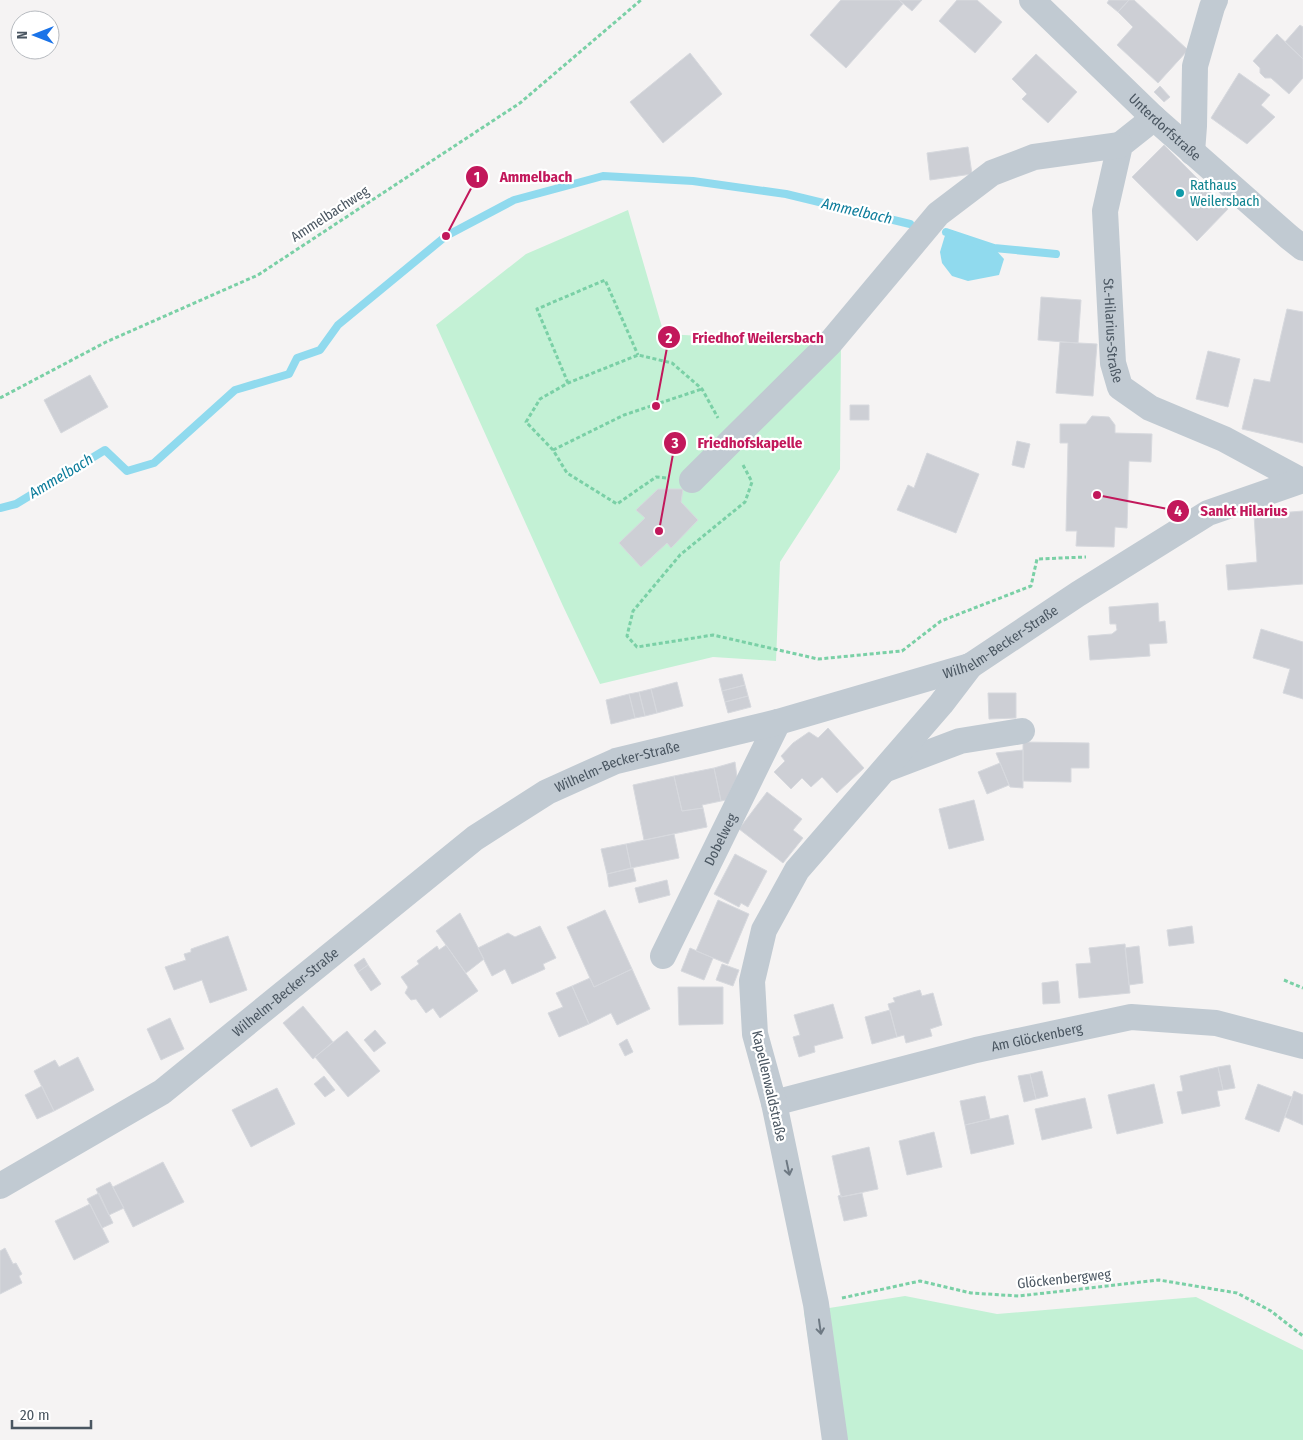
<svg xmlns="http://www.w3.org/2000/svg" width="1303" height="1440" viewBox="0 0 1303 1440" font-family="'Fira Sans Condensed',sans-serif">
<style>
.green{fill:#c3f1d5}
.water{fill:#90daee}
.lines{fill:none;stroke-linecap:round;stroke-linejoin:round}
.stream{stroke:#90daee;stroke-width:8}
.building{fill:#cdcfd5;stroke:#d7d9de}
.path{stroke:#7ad0a6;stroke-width:3;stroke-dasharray:4 2.5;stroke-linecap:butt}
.minor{stroke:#c1cad2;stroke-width:26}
.oneway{stroke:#6e7983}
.culture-dot{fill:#0f9aa8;stroke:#fff;stroke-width:2}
.labels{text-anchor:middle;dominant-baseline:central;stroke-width:4.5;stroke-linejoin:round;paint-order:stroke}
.street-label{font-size:14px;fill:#4a5661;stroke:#fff}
.culture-label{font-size:14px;fill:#0d838f;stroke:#fff;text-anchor:start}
.water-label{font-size:15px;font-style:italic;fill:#0c7c9b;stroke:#fff}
.leader{fill:none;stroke:#c2185b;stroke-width:2}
.callout-dot{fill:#c2185b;stroke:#fff;stroke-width:2}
.mark-label{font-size:15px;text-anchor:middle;font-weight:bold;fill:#fff}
.callout-label{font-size:15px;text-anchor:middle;font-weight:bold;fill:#c2185b;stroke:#fff;stroke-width:4.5;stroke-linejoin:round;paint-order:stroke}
</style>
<rect width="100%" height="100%" fill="#f5f3f3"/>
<path class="green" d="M628,210L664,334L841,343L840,469L780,562L776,661L713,657L600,684L563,606L436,325L526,254Z
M905,1296L997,1314L1196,1297L1303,1350V1440H824L804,1312Z"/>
<path class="water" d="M946,232L994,248L1004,259L999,275L968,281L952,276L942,263L940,252Z"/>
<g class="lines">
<path class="stream" d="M946,232L994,248L1056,254
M0,508L16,504L105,450L127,471L154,463L235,390L289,374L297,358L320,350L338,325L446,236L514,200L603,176L693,181L786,194L910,224"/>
</g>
<path class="building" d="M841,0H899L903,4L846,68L810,35Z
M899,0H922L912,11Z
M957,0H977L1002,22L975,53L939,21Z
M1109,0H1129L1118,12L1107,3Z
M1129,0H1134L1188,50L1158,83L1117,45L1133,27L1118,12Z
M1300,25L1303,27V59L1285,42Z
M1277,34L1303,59V78L1289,94L1271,78H1265L1260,73V68L1253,61Z
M690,53L722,94L663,143L630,102Z
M1036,54L1077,92L1048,123L1022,99L1027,94L1012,79Z
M1239,73L1270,95L1261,105L1275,117L1247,144L1211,118Z
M1160,86L1170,97L1164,102L1154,92Z
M1164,145L1228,209L1197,241L1132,177Z
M968,147L972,174L930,180L927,153Z
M1041,297L1081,300L1078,343L1038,340Z
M1287,309L1303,312V443L1242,429L1254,379L1270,382Z
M1060,342L1097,344L1093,396L1056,393Z
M1208,351L1240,359L1228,407L1196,399Z
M90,375L108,407L61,433L44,400Z
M850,405H869V420H850Z
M1092,416L1109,417L1115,425V433L1152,434L1151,462L1129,461L1127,528L1115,527L1114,547L1076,546L1077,531H1066L1068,443H1060V424H1086Z
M1017,441L1030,444L1024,468L1012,465Z
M927,453L979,474L956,533L897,510L908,485L914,488Z
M658,489H683L681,502L698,520L671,548L667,543L641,567L619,543L645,518L636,510Z
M1303,511V584L1228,590L1226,565L1257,562L1254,515Z
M1158,603L1159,622L1165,621L1167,643L1149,644L1150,656L1090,660L1088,636L1112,634L1117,630L1116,624H1110L1109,607Z
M1261,629L1303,642V699L1283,693L1290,669L1253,658Z
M742,674L745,685L722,691L719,679Z
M677,682L683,706L657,713L651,689Z
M745,685L748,696L725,702L722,691Z
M651,689L657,713L645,716L639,692Z
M639,692L645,716L635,718L629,694Z
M988,693H1016V718L989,719Z
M629,694L635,718L611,724L606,700Z
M748,696L751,707L728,713L725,702Z
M828,728L864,768L837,793L822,777L811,787L802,778L791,789L774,772L785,761L781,756L793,743L809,732L818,738Z
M1023,742L1089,743V768H1071V782L1023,781Z
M1023,750V788L1010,787L996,753Z
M735,762L737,777L726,800L721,801L714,768Z
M1000,763L1009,785L987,794L978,772Z
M714,768L721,801L702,805L703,808L682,811L674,776Z
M674,776L682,811L703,808L707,827L644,840L633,785Z
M767,792L802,819L793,830L803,838L783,863L739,829Z
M974,800L984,840L949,849L939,809Z
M674,834L679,858L631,868L626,844Z
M626,844L631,868L607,874L601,849Z
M735,854L767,871L748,907L741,903L739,907L714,894Z
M633,868L636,881L609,887L607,874Z
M667,880L670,895L639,903L635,888Z
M718,900L749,914L728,964L696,951Z
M605,910L632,969L594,987L567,927Z
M460,913L484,959L466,973L436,931Z
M540,926L556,958L543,964L545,969L512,984L505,969L492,976L478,948L508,933L515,937Z
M1192,926L1194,943L1169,946L1167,930Z
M228,936L247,990L210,1003L202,980L174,990L165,967L186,960L184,954L191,952V949Z
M1125,944L1130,993L1079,998L1076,964L1091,963L1089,948Z
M446,945L478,991L440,1018L433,1008L426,1013L416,999L411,1000L405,993L408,987L401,977L419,964L417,961L437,946L439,950Z
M1139,946L1143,983L1129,985L1125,948Z
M690,948L713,958L704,980L681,971Z
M364,958L368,965L358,972L354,965Z
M722,964L739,970L733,986L716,980Z
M368,965L381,984L371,991L358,972Z
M632,969L650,1009L617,1025L611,1013L589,1024L572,986L590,978L594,987Z
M1058,981L1060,1003L1043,1004L1042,983Z
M572,986L589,1024L559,1037L548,1013L563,1007L556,993Z
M678,987H723V1024L679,1025Z
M920,990L922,996L933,993L942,1025L930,1029L932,1036L906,1043L904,1035L897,1037L888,1004L895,1002L893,998Z
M833,1004L843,1038L814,1046L815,1052L799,1057L793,1037L800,1035L794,1015Z
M303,1006L333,1042L313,1059L283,1023Z
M890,1010L897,1037L872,1044L865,1017Z
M170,1018L184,1049L161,1060L147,1029Z
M375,1030L386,1043L374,1052L364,1040Z
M347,1031L380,1071L348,1097L315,1057Z
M627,1039L633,1052L625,1056L619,1044Z
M78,1057L94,1090L54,1111L34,1071L55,1060L59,1067Z
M1230,1065L1235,1088L1223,1090L1218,1067Z
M1218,1067L1223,1090L1217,1091L1220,1106L1182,1114L1177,1092L1183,1091L1180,1076Z
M1042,1071L1048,1096L1036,1099L1030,1074Z
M1030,1074L1036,1099L1024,1102L1018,1076Z
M324,1076L335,1090L325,1097L314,1084Z
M1154,1084L1163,1123L1117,1134L1108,1095Z
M1258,1084L1292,1097L1279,1132L1245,1119Z
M42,1086L54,1111L37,1119L25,1095Z
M277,1088L295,1124L251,1147L232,1110Z
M1294,1091L1303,1095V1125L1285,1117Z
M985,1096L990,1119L965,1125L960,1101Z
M1085,1098L1092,1128L1042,1140L1035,1109Z
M1008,1115L1014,1144L971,1154L965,1125Z
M934,1132L942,1167L907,1175L899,1141Z
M869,1147L878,1189L841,1197L832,1156Z
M163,1162L184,1202L133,1227L113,1187Z
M110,1182L124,1208L109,1215L96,1189Z
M99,1193L113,1223L102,1228L87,1199Z
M862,1193L867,1216L844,1221L838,1196L841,1195V1197Z
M90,1204L109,1242L74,1260L55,1221Z
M5,1248L13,1264L16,1263L22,1274L19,1276L22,1283L0,1294V1251Z"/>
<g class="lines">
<path class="path" d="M568,383L537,309L605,280L638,355
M0,398L106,342L258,275L520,103L641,0
M553,450L624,415L702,389
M743,465L752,482L745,502L680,555L633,611L627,636L637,647L713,635L818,659L902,651L941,621L1031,586L1037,559L1086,557
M666,478L656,477L617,504L567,473L553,450L526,422L540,399L568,383L638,355L672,363L702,389L718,418
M1284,980L1303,988
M842,1298L920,1281L971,1293L1019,1296L1159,1280L1237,1293L1271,1311L1303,1336"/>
<g class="minor">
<path id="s1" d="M1032,0L1154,118L1289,237L1303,248"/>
<path id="s2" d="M1154,118L1120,145L1105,211L1113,363L1120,387L1150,408L1224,439L1300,480"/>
<path d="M1192,152L1194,126L1195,66L1212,7L1215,0"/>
<path d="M692,480L830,343L938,214L992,173L1034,157L1120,145"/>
<path d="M886,769L960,741L1022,731"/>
<path id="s3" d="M663,956L778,722"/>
<path id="s4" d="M774,1103L976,1050L1131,1017L1216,1023L1303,1046"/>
<path id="s5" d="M0,1186L162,1092L475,838L547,792L616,761L778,722L970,666L1078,594L1208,513L1303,480"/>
<path d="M835,1440L816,1304L774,1103L755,1034L752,981L764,930L797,870L941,704L970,666"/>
</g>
</g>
<defs><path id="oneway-shaft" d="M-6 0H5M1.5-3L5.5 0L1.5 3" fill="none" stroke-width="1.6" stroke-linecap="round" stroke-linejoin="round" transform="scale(1.25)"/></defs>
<g class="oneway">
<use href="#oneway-shaft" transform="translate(788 1168) rotate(78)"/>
<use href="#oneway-shaft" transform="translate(820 1327) rotate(82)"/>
</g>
<circle class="culture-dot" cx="1180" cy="193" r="5"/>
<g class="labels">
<g class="street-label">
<text stroke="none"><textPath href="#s1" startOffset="184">Unterdorfstraße</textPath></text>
<text transform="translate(330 214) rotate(-33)">Ammelbachweg</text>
<text stroke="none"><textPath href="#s2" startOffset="231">St.-Hilarius-Straße</textPath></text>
<text stroke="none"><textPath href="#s5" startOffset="1156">Wilhelm-Becker-Straße</textPath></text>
<text stroke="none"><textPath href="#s5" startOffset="751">Wilhelm-Becker-Straße</textPath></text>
<text stroke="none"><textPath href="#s3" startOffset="130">Dobelweg</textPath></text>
<text stroke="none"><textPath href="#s5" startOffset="346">Wilhelm-Becker-Straße</textPath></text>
<text stroke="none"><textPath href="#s4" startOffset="271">Am Glöckenberg</textPath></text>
<text transform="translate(769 1086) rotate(77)">Kapellenwaldstraße</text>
<text transform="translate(1064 1279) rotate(-6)">Glöckenbergweg</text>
</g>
<g class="culture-label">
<text x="1190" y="185">Rathaus<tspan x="1190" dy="16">Weilersbach</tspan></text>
</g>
<g class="water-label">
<text transform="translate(857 211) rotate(13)">Ammelbach</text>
<text transform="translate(61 476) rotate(-31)">Ammelbach</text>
</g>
</g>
<path class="leader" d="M446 236L477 177M656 406L669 337M659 531L675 443M1097 495L1178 511"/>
<g class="callout-dot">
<circle cx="446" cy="236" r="5"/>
<circle cx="656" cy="406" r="5"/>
<circle cx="659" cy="531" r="5"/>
<circle cx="1097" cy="495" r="5"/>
<circle cx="477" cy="177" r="12"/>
<circle cx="669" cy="337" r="12"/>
<circle cx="675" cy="443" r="12"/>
<circle cx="1178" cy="511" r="12"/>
</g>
<g class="mark-label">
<text x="477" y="182">1</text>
<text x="669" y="343">2</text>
<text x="675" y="448">3</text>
<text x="1178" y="516">4</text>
</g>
<g class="callout-label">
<text x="536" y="182">Ammelbach</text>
<text x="758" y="343">Friedhof Weilersbach</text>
<text x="750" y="448">Friedhofskapelle</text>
<text x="1244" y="516">Sankt Hilarius</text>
</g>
<g transform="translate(35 35) rotate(270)"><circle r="24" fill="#ffffff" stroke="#b7bbc0"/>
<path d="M0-4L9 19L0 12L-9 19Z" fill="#1a73e8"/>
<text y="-8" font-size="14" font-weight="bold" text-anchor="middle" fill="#4a5661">N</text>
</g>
<path d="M12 1420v8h79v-8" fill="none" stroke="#4a5661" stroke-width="2.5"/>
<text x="20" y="1420" font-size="15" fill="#4a5661" stroke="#ffffff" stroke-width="4" paint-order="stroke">20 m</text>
</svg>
